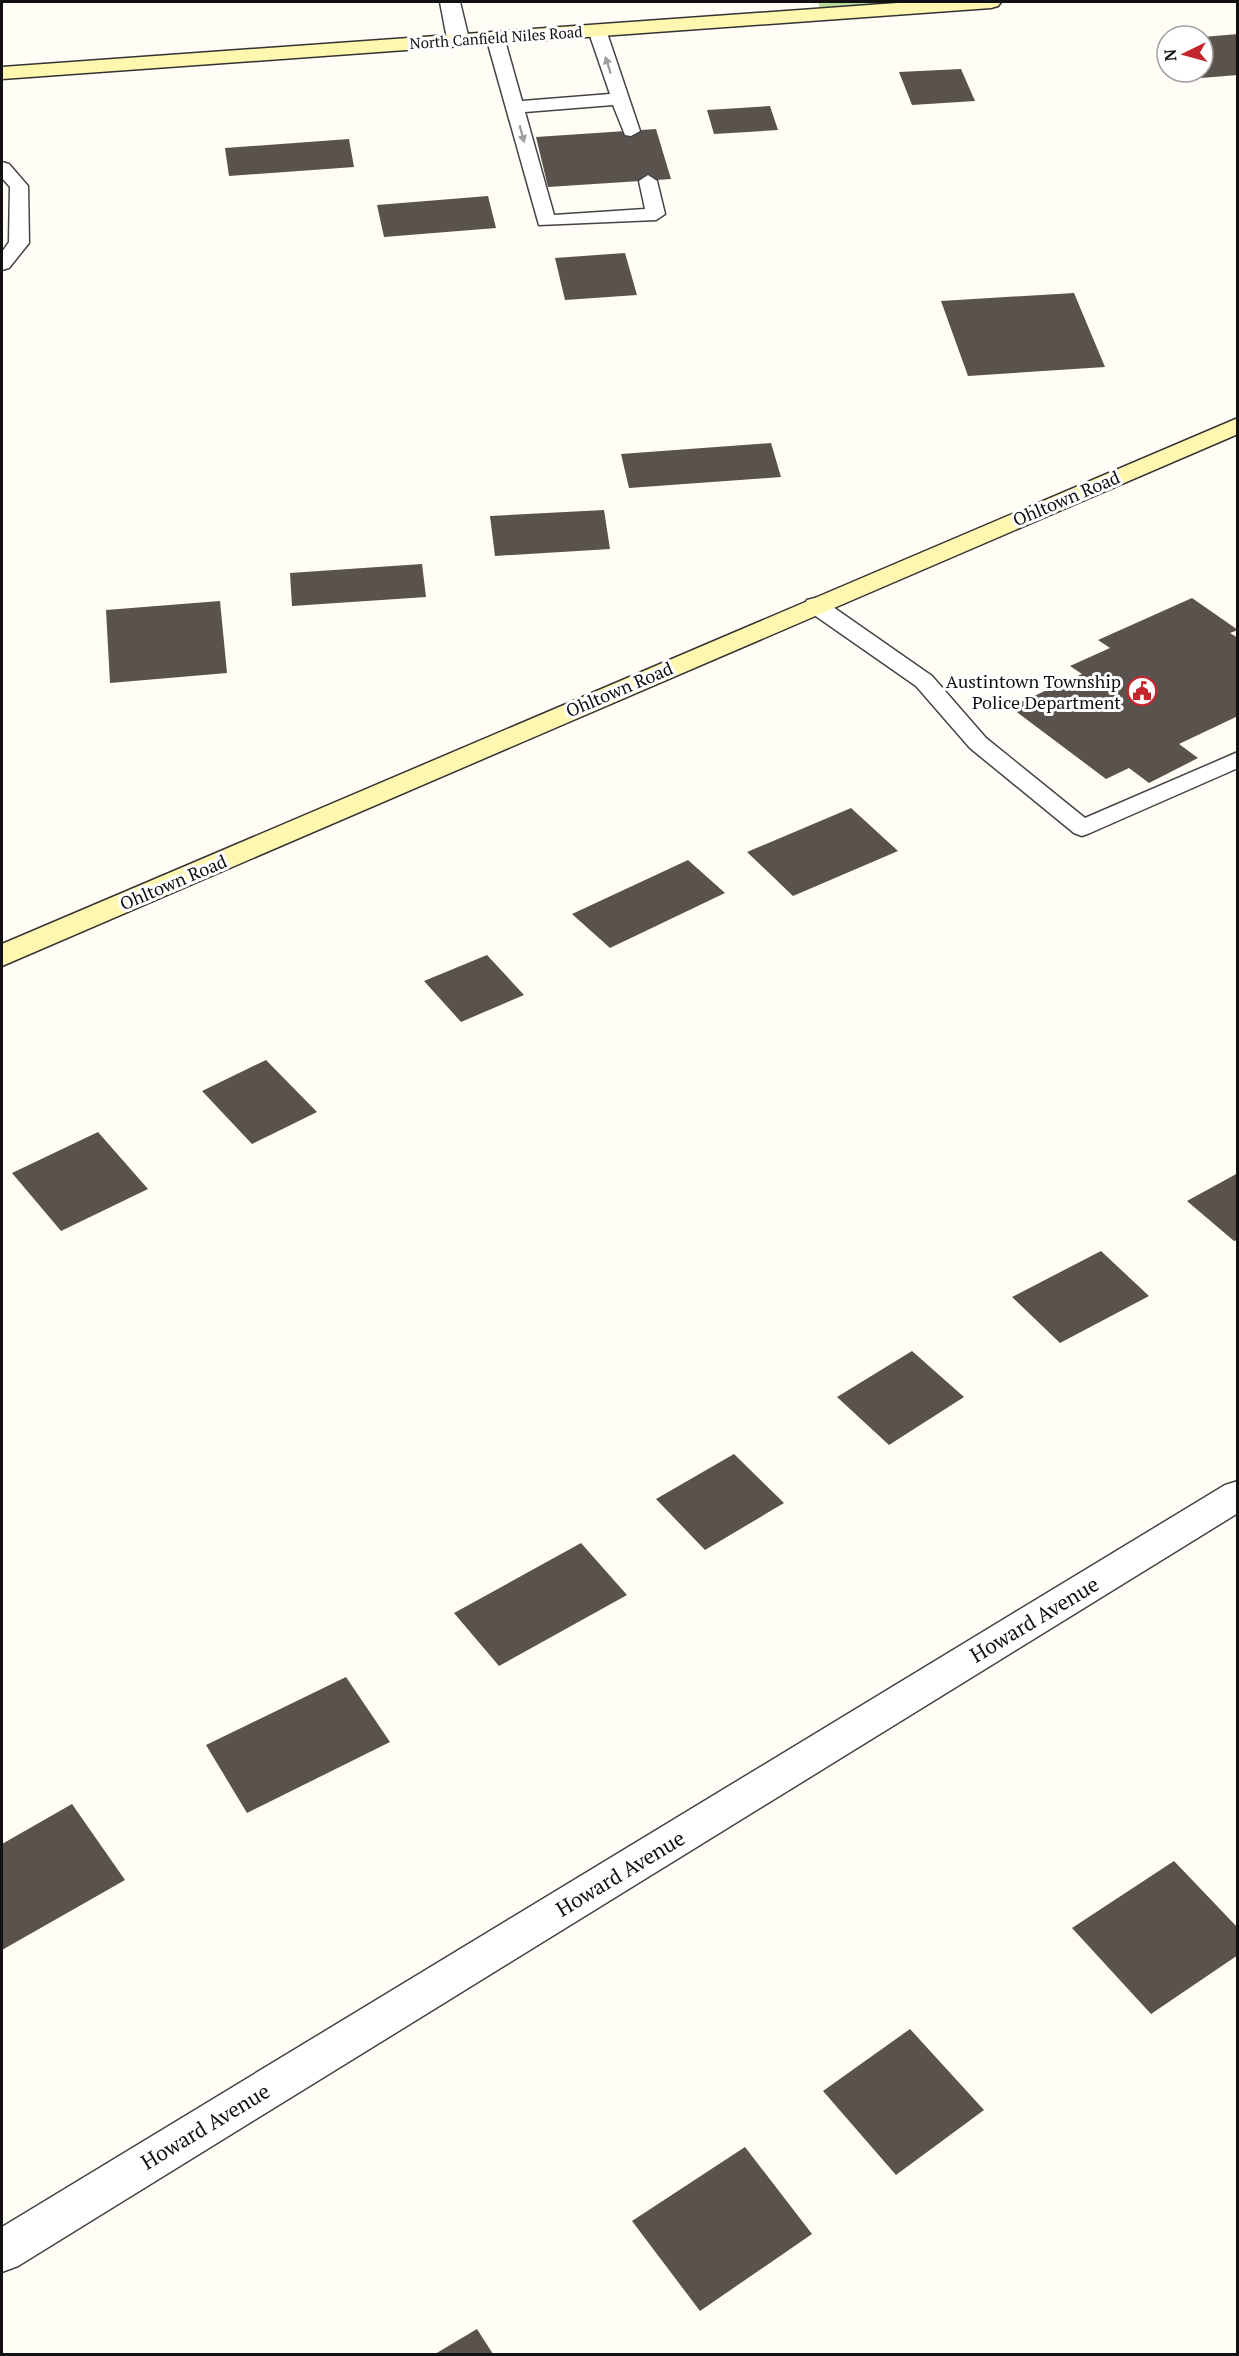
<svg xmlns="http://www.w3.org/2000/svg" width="1239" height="2356" viewBox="0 0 1239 2356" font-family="'PT Serif',serif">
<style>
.forest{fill:#b9dc9c}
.building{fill:#5a524d}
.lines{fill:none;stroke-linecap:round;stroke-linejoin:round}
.lane-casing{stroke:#444;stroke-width:3}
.street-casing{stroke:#444;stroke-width:3}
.secondary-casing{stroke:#333;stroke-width:3}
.lane{fill:#fff;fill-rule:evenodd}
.street{fill:#fff;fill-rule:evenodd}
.secondary{fill:#fff6b0;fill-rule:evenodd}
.oneway{fill:#a0a0a0}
.labels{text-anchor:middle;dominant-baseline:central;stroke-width:6;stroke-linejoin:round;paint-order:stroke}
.far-street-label{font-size:15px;fill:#111;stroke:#fff}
.street-label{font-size:18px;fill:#111;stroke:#fff}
.poi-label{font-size:18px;fill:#111;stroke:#fff;text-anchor:end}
.near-street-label{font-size:21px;fill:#111;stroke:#fff}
</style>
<rect width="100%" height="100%" fill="#fffdf5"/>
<path class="forest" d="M818,2H991L822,14Z"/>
<path class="building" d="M1238,34V75L1188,79L1184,72H1203V37Z
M961,69L975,101L912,105L899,72Z
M770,106L778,130L714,134L707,110Z
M656,129L671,179L548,187L536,137Z
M349,139L354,167L229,176L225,148Z
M488,196L496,228L384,237L377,205Z
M625,253L637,295L565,300L555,258Z
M1074,293L1105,367L968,376L941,301Z
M771,443L781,477L629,488L621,454Z
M604,510L610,549L495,556L490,516Z
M422,564L426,597L292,606L290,573Z
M1192,598L1238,630L1230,633L1238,638V716L1179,744L1198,758L1149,783L1129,768L1106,779L1010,707L1082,674L1070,666L1110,648L1098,640Z
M220,601L227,673L110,683L106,610Z
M851,808L898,851L793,896L747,852Z
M688,860L725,893L610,948L572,914Z
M487,955L524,995L461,1022L424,981Z
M266,1060L317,1112L252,1144L202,1091Z
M98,1132L148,1189L61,1231L12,1173Z
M1238,1173V1240L1234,1241L1187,1201Z
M1101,1251L1149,1296L1060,1343L1012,1297Z
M912,1351L964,1397L889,1445L837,1397Z
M734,1454L784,1503L705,1550L656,1499Z
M581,1543L627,1595L499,1666L454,1613Z
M346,1677L390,1742L247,1813L206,1745Z
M72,1804L125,1880L2,1950V1844Z
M1174,1861L1238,1928V1955L1151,2014L1072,1928Z
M910,2029L984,2110L896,2175L823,2091Z
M745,2147L812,2234L700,2311L632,2221Z
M477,2329L493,2354H435Z"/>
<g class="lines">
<g class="lane-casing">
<path id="lane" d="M597,25L606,30L640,131L631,136L625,135L613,105L525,112L554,215L645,209L639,181L648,175L657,181L665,214L656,220L539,225L486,37L495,32L504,37L522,101L610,94L588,30Z
M2,162L9,164L28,186L29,243L9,268L2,270V252L9,242L10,187L2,178Z
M815,598L823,600L932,676L986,738L1085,818L1238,752V768L1090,833L1082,836L1074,833L970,748L916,686L807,610L804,605L807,600Z"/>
</g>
<g class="street-casing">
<path id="street" d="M440,2H460L469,39L466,44H450L447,39Z
M1238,1481V1513L18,2266L2,2272V2227L1225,1485Z"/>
</g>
<g class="secondary-casing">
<path id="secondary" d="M911,2H1001L998,6L991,8L2,79V67Z
M1238,418V434L2,966V944Z"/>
</g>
<use href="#lane" class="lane"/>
<use href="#street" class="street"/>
<use href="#secondary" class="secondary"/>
</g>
<defs><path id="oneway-solid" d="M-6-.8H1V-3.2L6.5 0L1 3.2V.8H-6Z" transform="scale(1.5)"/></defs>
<g class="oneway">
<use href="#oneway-solid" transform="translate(608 65) rotate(-108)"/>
<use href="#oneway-solid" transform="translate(522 134) rotate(75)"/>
</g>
<defs>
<g id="civic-ring" transform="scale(1.5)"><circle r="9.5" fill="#fff" stroke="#c4262e" stroke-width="1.5"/><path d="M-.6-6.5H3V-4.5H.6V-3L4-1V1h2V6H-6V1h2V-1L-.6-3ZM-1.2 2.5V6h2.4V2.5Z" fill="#c4262e"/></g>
</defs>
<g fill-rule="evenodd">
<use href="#civic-ring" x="1142" y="691"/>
</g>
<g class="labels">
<g class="far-street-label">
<text transform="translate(496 37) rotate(-4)">North Canfield Niles Road</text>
</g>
<g class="street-label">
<text transform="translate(1066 498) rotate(-23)">Ohltown Road</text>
<text transform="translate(619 689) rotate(-23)">Ohltown Road</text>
<text transform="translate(173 882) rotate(-23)">Ohltown Road</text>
</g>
<g class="poi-label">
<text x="1121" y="681">Austintown Township<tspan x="1121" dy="21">Police Department</tspan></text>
</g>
<g class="near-street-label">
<text transform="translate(1034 1619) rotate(-31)">Howard Avenue</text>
<text transform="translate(620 1873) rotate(-31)">Howard Avenue</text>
<text transform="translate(205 2126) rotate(-31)">Howard Avenue</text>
</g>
</g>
<rect width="1239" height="2356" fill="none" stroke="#111111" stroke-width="6"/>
<g transform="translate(1185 54) rotate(265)"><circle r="28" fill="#ffffff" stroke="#a0a0a0" stroke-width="1.5"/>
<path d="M0-4.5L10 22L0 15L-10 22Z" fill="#c4262e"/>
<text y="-9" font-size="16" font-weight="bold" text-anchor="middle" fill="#111111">N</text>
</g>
</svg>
